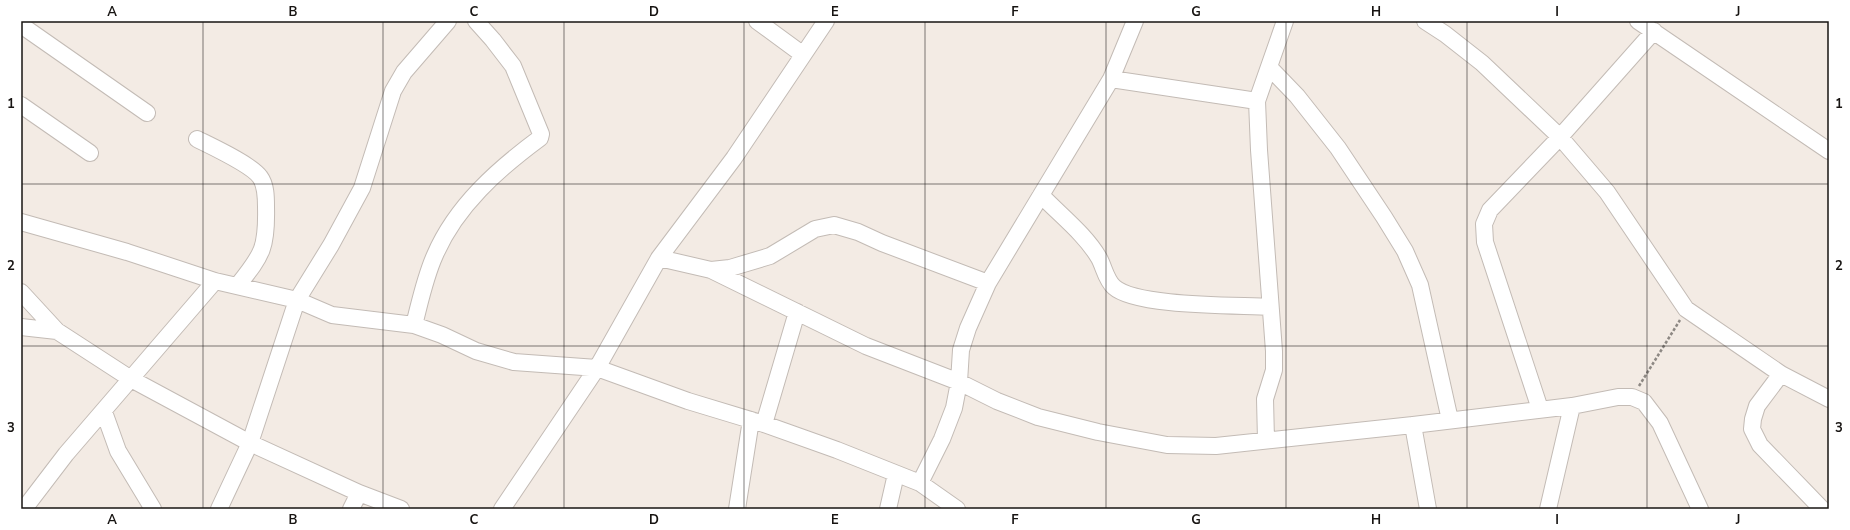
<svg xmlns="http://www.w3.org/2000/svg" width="1850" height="530" viewBox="0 0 1850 530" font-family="'Nunito Sans',sans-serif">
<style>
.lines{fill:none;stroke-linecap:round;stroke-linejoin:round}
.street-casing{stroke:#c3bbb5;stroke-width:18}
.path{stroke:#8d8883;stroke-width:2.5;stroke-dasharray:3 2;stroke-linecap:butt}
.street{stroke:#fff;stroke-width:16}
.grid{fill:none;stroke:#171412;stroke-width:1;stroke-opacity:0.55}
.neatline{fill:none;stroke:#171412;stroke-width:1.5}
.grid-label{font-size:13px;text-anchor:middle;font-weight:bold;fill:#171412}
</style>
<rect width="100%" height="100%" fill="#f3ebe4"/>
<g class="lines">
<g class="street-casing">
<path id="street" d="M757,21L802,54
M1425,21L1445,34L1482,63L1560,137L1607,192L1686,309L1781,374L1829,399
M1638,21L1829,151
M21,25L147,113
M1269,67L1297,96L1338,148L1384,217L1405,251L1420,285L1450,420
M1111,79L1257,101
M21,105L90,153
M197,139C211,146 252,165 260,177C266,185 266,197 266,207C267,247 263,254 238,285
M1041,195C1060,215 1085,234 1099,258C1104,267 1106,280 1114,287C1136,307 1237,305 1270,307
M21,222L127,252L215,281L297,300L332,315L414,325L442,335L476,351L514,362L597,368L688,401L764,424L837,450L920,483L957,509
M659,258L711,270L730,268L770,256L815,229L834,225L858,232L882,243L988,283
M711,270L866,346L959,382L997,401L1038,417L1098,432L1167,445L1216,446L1413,425L1572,406L1618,397H1632L1644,402L1660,423L1700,509
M21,292L57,331L131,379L250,443L359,493L401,509
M414,325C420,302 425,277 435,255C456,206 498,169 540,138L541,134L513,66L493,40L476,21
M21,327L57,331
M1781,374L1757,406L1753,419L1752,429L1760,445L1822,509
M1540,409L1485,242L1484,224L1490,210L1560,137L1654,31
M104,412L118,451L153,509
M764,424L797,312
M1413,425L1428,509
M1266,440L1265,399L1274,370V351L1259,150L1257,101L1285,21
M920,483L942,439L954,408L959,382L961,350L968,328L988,283L1111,79L1135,21
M24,509L66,454L215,281
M219,509L250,443L297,300L331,245L362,188L393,91L404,72L448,21
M351,509L359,493
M502,509L597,368L659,258L734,158L826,21
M737,509L751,420
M888,509L896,474
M1548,509L1572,406"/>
</g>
<path class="path" d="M1639,386L1680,320"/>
<use href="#street" class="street"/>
</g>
<path class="grid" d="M203,21V509M383,21V509M564,21V509M744,21V509M925,21V509M1106,21V509M1286,21V509M1467,21V509M1647,21V509M21,184H1829M21,346H1829"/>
<rect width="1850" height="530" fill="none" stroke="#ffffff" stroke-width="44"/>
<rect x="22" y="22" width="1806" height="486" class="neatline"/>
<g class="grid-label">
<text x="112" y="16">A</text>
<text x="293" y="16">B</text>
<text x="474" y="16">C</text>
<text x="654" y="16">D</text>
<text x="835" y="16">E</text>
<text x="1015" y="16">F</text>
<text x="1196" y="16">G</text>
<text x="1376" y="16">H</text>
<text x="1557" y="16">I</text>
<text x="1738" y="16">J</text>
<text x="11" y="108">1</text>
<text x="1839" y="108">1</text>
<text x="11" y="270">2</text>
<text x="1839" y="270">2</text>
<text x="11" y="432">3</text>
<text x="1839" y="432">3</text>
<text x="112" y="524">A</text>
<text x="293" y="524">B</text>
<text x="474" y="524">C</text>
<text x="654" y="524">D</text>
<text x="835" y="524">E</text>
<text x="1015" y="524">F</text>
<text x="1196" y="524">G</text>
<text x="1376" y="524">H</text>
<text x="1557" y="524">I</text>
<text x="1738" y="524">J</text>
</g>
</svg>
